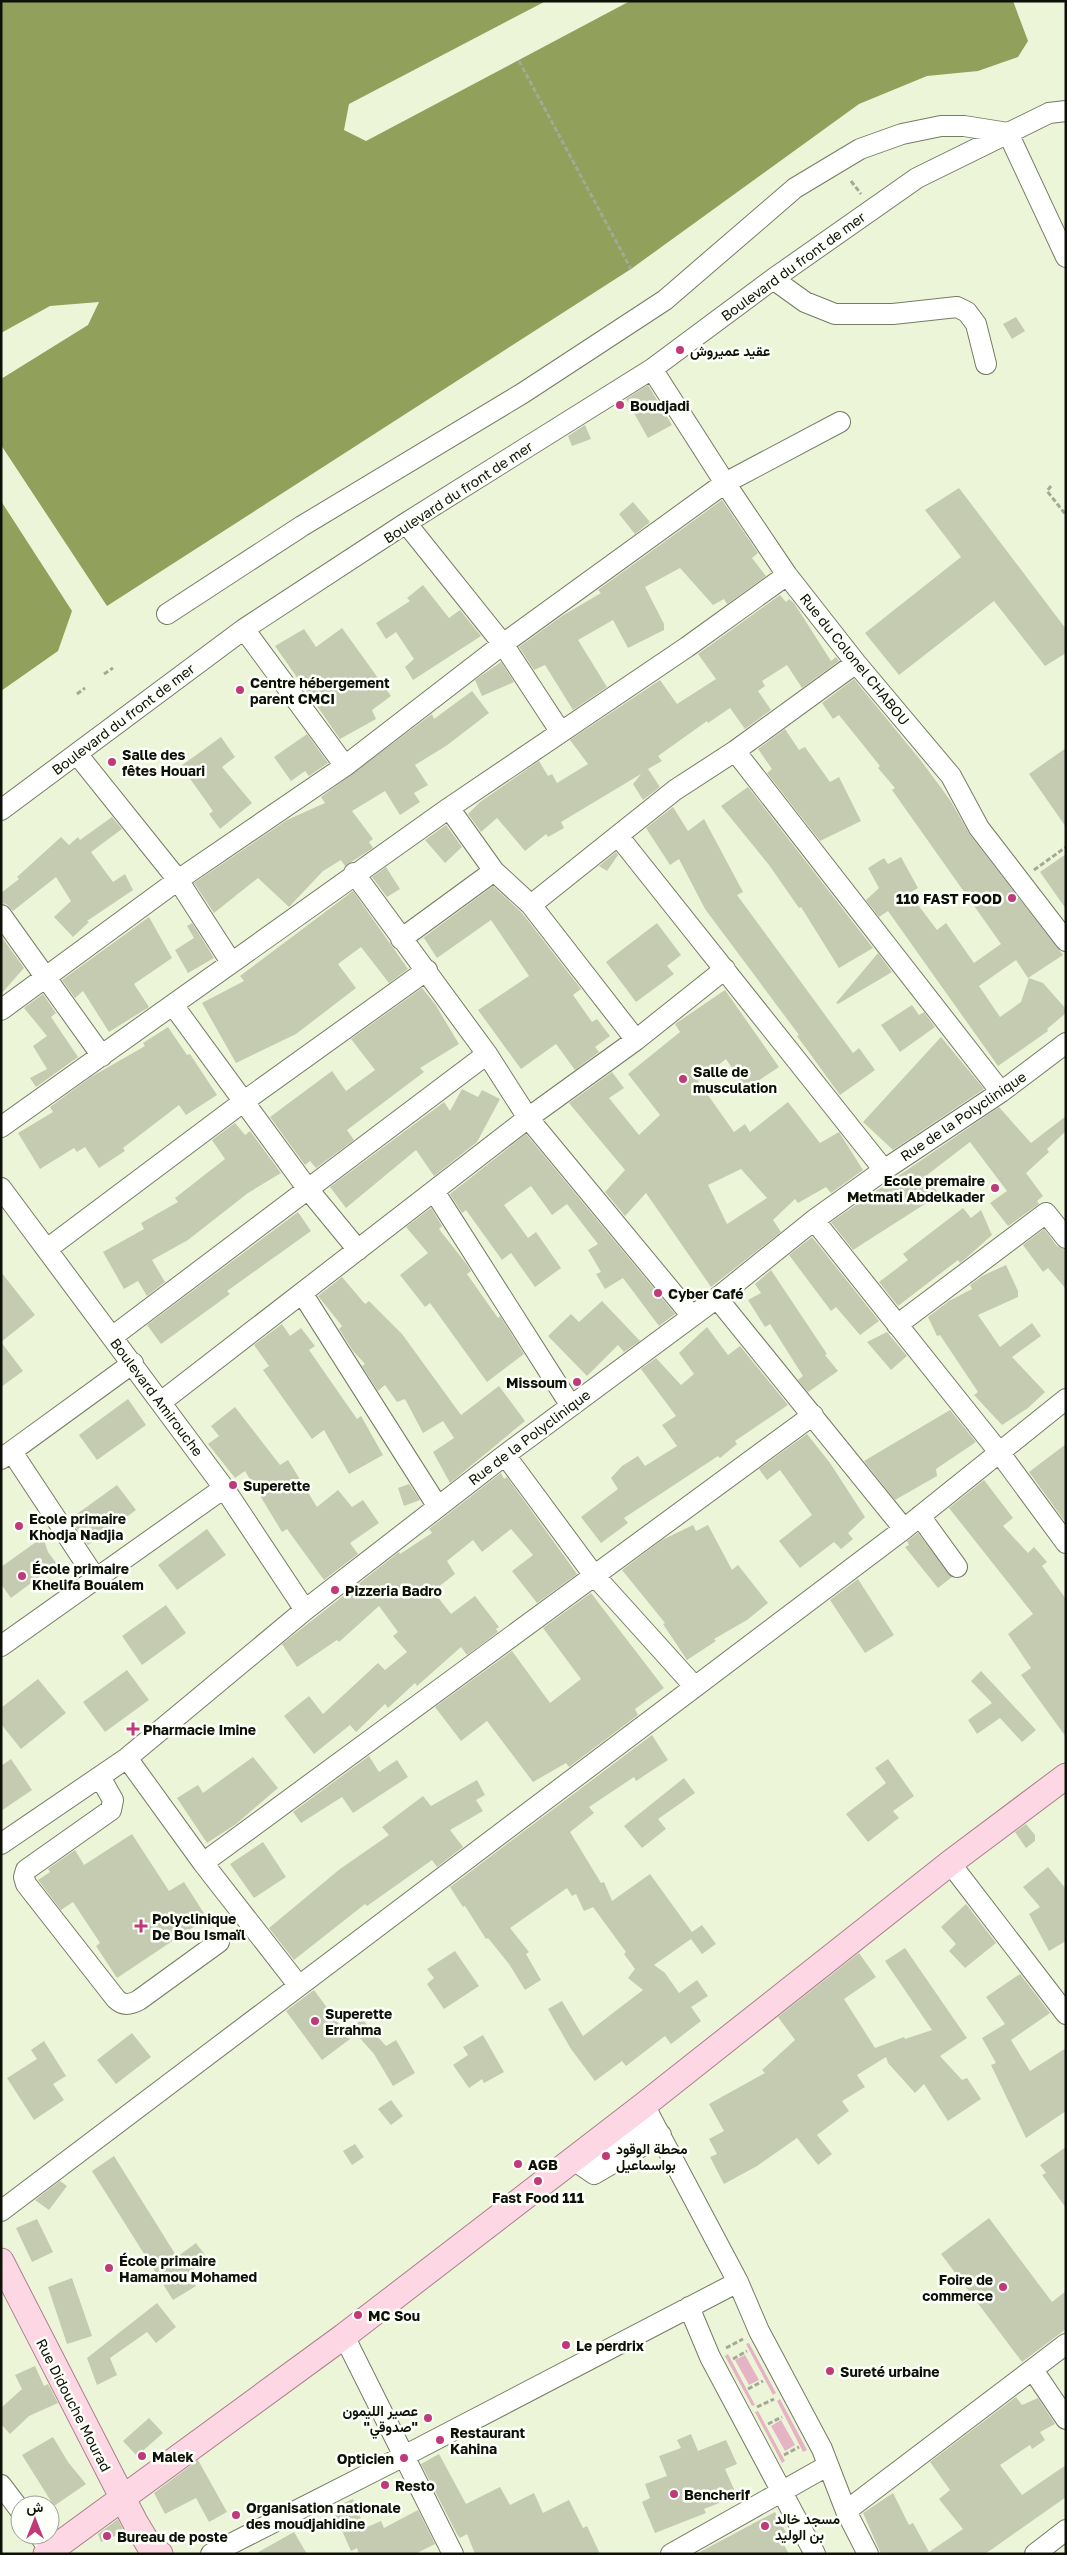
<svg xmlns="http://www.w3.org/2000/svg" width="1067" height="2555" viewBox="0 0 1067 2555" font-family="'Golos Text',Vazirmatn,sans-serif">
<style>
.green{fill:#e4b4c5}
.water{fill:#91a15c}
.building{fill:#c4cbb0;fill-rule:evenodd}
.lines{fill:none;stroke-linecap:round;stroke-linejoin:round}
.minor-casing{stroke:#767c63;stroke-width:22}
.major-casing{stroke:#a9818d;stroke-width:27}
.path{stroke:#a3a994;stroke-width:3;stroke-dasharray:5 2.5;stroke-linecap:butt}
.minor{stroke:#fff;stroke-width:20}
.major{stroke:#fed7e5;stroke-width:25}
.poi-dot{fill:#c03979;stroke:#fdfff9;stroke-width:2}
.labels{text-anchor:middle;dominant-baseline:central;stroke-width:5;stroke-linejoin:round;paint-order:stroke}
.street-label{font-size:14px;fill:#0e1108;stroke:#fdfff9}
.poi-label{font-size:14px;font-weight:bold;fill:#0e1108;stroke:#fdfff9;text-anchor:start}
</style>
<rect width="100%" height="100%" fill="#edf5d9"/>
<path class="green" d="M749,2343L776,2393L773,2395L746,2344Z
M728,2354L755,2405L752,2406L725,2356Z
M745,2355L759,2380L749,2385L735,2360Z
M780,2399L807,2450L803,2452L777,2401Z
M758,2411L785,2461L782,2463L755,2412Z
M781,2420L795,2445L785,2451L771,2426Z"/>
<path class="water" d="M1,1H546L349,104L344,130L366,141L630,1H1013L1028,41L1018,57L978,71L927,76L859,104L631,269L107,606L1,445V379L88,325L99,302L50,306L1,333Z
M1,501L72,611L58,651L1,691Z"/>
<path class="building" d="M1016,317L1025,331L1012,339L1003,324Z
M648,385L672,425L648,438L626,399Z
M585,425L591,439L572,446L568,436Z
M959,488L1066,629V653L1045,666L994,601L899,675L865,633L961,557L925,510Z
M722,500L758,553L752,558L766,576L727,604L724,599L713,605L680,568L645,587L664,624V630L628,648L613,620L578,640L607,687L573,710L545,665L534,670L519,647L562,616L601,593L598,590Z
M633,502L650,522L635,534L619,514Z
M423,585L449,618L460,610L481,636L413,680L405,667L414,659L396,632L386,639L376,623L410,601L407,598Z
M780,595L786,602L789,599L794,603L831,661L836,657L839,661L802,688L787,665L762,681L765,686L758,691L771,710L745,729L730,708L708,723L707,721L658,756L662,761L648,769L660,787L643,800L633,784L641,774L561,822L564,828L548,837L546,834L525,851L497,818L481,832L468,814L480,802L539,761L548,776L552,774L557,783L588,764L570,740L660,680L677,704L716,679L698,654Z
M342,628L391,696L372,710L376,719L340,739L275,646L304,629L316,647Z
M501,662L514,682L482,696L475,680Z
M854,679L922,762L950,800L970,835L1063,955L1028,978L1016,960L979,986L1000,1017L1021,1002L1029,978L1043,983L1066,1009V1013L1047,1029L1048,1031L998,1066L888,911L879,917L866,900L879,888L868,868L884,858L888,864L901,857L918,888L909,893L937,930L946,923L974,963L1001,944L892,790L895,788L878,768L880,766L839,715L833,719L822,703Z
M472,691L489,713L446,746L415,765L428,785L414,793L420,802L400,815L385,791L352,811L373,839L369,842L373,848L345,866L341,860L323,871L289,907L258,878L214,913L194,883L287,820L325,803L321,797L432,714L434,719Z
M785,729L799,750L805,747L830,782L839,777L861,821L820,841L767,773L772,769L758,749Z
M307,734L328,763L309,776L305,771L291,781L274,757Z
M221,737L235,757L222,767L252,803L220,829L209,814L213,811L181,766Z
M1066,748V827L1029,774Z
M748,787L873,948L839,968L801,907L799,908L769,865L721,806Z
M673,807L688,831L704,819L743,892L737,895L853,1053L859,1048L875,1070L840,1095L797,1036L799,1035L705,909L679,859L670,865L646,828Z
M112,817L122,829L91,852L113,882L125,874L133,890L87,921L89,922L73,937L54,917L71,901L56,877L13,911L6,904L1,903V893L19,879L17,877L61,837L69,845L78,837L80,840Z
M446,825L462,847L445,863L425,840Z
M616,852L618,855L607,871L599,866Z
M1066,854V909L1040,872Z
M386,867L400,889L387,897L372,877Z
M493,886L522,913L581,989L573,995L592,1022L597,1019L610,1036L595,1047L599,1052L575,1070L556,1044L521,1069L478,1010L529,976L491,920L437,958L424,938L419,941Z
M353,891L408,969L389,983L361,947L338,964L356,988L296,1034L236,1063L202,1003L244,981L240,976Z
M149,917L172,958L134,984L149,1007L109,1032L83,991L75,998L62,980Z
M192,923L214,958L188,973L175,950L194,938L187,926Z
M657,923L681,955L667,966L674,974L636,1002L606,962Z
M1,936L24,968L1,994Z
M878,953L892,972L838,1004L836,1003Z
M422,988L435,1004L459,1044L420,1068L424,1072L347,1130L354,1140L316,1168L310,1161L305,1165L270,1117L332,1071L346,1091L375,1070L351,1039Z
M725,990L779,1067L746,1089L726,1059L698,1081L734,1132L745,1124L750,1132L788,1102L820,1143L839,1132L863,1170L831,1193L826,1187L798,1203L795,1199L773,1220L781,1232L711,1287L646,1193L625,1216L605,1192L625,1170L569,1103L612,1072L624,1088L609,1098L639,1135L660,1115L628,1074L680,1032L675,1024ZM741,1169L767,1198L727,1224L708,1185Z
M43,994L56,1013L51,1017L78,1057L36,1087L30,1078L47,1069L33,1046L47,1036L24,1008Z
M912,1005L919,1015L924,1012L935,1027L900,1052L881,1025Z
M168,1027L187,1055L190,1054L217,1095L186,1115L179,1105L123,1148L125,1151L99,1168L85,1147L77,1152L74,1148L40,1169L18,1133L53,1112L50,1107L91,1077L145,1046L143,1043Z
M941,1037L984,1089L893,1150L863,1122Z
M462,1089L478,1097L482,1090L500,1099L477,1142L434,1176L416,1150L346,1208L330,1187L444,1102L450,1111Z
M999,1107L1031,1143L1066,1116V1131L1047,1149L1049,1152L1026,1173L1043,1196L1037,1201L1039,1204L1008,1226L990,1203L1007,1191L970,1142L927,1175L939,1195L853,1250L831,1222Z
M235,1123L245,1135L250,1131L281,1173L248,1193L188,1240L152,1260L165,1282L147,1296L138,1281L124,1289L103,1252L144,1229L141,1223L178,1202L175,1198L225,1159L212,1140Z
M526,1134L675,1314L659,1326L623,1278L605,1289L596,1274L601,1272L588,1250L598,1244L567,1204L552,1215L531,1186L504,1205L528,1238L536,1232L561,1268L535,1287L511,1253L502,1260L466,1210L462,1213L450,1194Z
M431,1208L442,1226L439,1229L468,1266L471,1271L467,1274L498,1318L500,1316L524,1354L487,1382L430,1303L425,1307L400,1275L428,1253L406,1227Z
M963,1208L971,1218L981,1210L992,1235L965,1259L960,1263L958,1260L898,1306L879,1282L908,1260L903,1254Z
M298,1212L311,1231L227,1291L230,1294L161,1344L147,1325Z
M1044,1229L1057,1246L1066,1250V1289L1048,1268L1043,1272L1023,1245Z
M812,1237L879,1321L860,1335L836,1307L831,1311L789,1255Z
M1006,1265L1018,1291V1297L978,1315L1000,1347L1032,1323L1041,1336L1012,1357L1045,1392L1028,1408L1002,1425L974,1395L978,1392L940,1335L937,1336L928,1317L949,1301L972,1289L970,1285L984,1275Z
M771,1270L827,1354L825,1355L838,1371L808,1392L798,1380L803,1376L770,1324L765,1327L748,1300L761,1293L755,1284Z
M1,1272L35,1315L1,1342L23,1371L1,1387Z
M342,1277L365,1304L369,1301L402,1334L461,1415L499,1386L525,1421L450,1483L433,1452L454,1438L443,1421L423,1433L405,1399L397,1402L385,1385L378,1391L362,1366L365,1364L353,1351L339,1329L342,1326L318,1296Z
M602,1301L640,1341L624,1352L618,1345L587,1376L548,1336L571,1314L579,1322Z
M282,1324L290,1336L301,1328L315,1346L309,1350L357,1419L361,1416L383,1455L349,1474L324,1430L312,1439L263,1370L269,1366L254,1345Z
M707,1327L728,1355L740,1346L788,1405L735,1441L737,1444L720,1458L718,1456L624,1518L628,1523L601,1543L581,1517L618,1489L611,1478L622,1466L638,1456L645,1466L677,1446L662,1425L676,1416L641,1369L656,1358L681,1385L694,1374L679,1353Z
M887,1332L907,1356L891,1370L867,1342Z
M128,1399L146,1425L97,1460L79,1435Z
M235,1407L280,1465L288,1460L317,1507L338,1490L352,1507L363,1500L379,1523L350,1543L358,1554L324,1580L287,1529L282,1532L245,1471L235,1478L208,1444L219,1436L211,1426Z
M950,1410L976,1442L936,1469L937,1476L895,1500L864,1461Z
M807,1434L830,1463L865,1517L848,1533L853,1539L841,1549L834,1542L800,1568L779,1541L812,1515L780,1470L767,1480L759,1469Z
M1066,1444V1523L1029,1472Z
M501,1473L504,1479L507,1477L577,1574L537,1603L512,1571L533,1555L511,1529L482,1552L473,1540L447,1561L455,1574L433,1591L451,1614L475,1596L499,1627L496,1629L498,1632L467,1655L461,1647L417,1686L415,1683L388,1708L385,1704L356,1732L350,1725L314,1754L284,1716L309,1696L323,1714L378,1663L385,1670L407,1652L393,1636L398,1632L379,1606L339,1642L337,1640L297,1667L282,1644L399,1552L400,1554L432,1533L429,1529Z
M984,1480L1013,1518L1003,1526L1028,1553L1034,1547L1047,1562L1042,1566L1066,1599V1737L1021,1675L1031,1668L1008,1634L1033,1614L949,1508Z
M409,1484L420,1500L404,1506L398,1488Z
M117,1485L136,1510L88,1545L70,1519Z
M693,1525L696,1531L708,1525L732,1570L738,1565L768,1603L747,1620L714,1639L716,1641L687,1660L663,1624L665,1623L622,1570L662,1540Z
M207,1529L226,1555L177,1590L158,1565Z
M918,1533L952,1577L938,1588L905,1547L909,1545L907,1541Z
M43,1537L48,1552L57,1564L11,1598L1,1584V1567Z
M858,1579L894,1635L865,1653L830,1600Z
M591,1593L664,1688L635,1709L638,1715L569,1767L566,1763L533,1782L487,1721L461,1741L435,1707L512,1651L550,1703L581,1679L543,1628Z
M166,1605L186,1633L142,1665L122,1636Z
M127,1670L149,1700L105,1732L83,1702Z
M981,1671L1036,1730L1022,1742L1000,1718L977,1734L968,1720L992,1703L971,1681Z
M38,1679L66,1713L21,1749L1,1724V1708Z
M652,1735L668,1760L636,1781L634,1777L589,1807L594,1813L570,1832L601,1883L604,1882L612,1901L650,1874L692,1932L702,1925L716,1944L702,1954L691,1939L654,1965L665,1973L679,1993L697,1980L708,1996L691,2007L701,2021L671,2044L665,2036L626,2066L622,2061L595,2081L571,2049L548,2009L562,2001L583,2036L643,1990L628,1978L635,1969L624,1954L626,1952L593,1907L584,1911L576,1894L572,1896L567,1888L510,1928L529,1952L526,1954L541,1980L525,1990L509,1964L488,1938L486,1939L465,1906L463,1907L450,1887Z
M369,1756L379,1772L397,1760L408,1777L353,1813L342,1797L301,1823L293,1812Z
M253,1757L278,1788L236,1824L207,1843L177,1798L198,1785L203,1793Z
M11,1759L32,1790L1,1811V1766Z
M888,1759L914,1796L893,1811L899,1818L868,1842L846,1814L886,1783L875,1768Z
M684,1778L695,1793L658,1819L666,1829L642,1848L624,1826Z
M477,1780L485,1795L476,1800L483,1811L450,1830L463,1847L437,1867L432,1860L367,1906L365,1904L294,1960L269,1928L340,1869L389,1835L382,1827L423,1796L431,1806Z
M1026,1824L1035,1835V1841L1026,1848L1015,1832Z
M132,1834L169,1891L184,1882L207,1918L117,1978L96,1946L100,1943L73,1902L61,1910L38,1880L50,1872L48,1869L75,1850L84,1865Z
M263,1842L286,1877L254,1898L230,1864Z
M1048,1867L1066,1889V1941L1049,1951L1029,1914L1040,1907L1023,1887Z
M966,1904L996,1943L965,1968L949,1951L956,1944L941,1927Z
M905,1948L967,2038L940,2056L962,2080L967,2078L981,2099L948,2121L924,2084L915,2093L888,2063L886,2057L857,2075L865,2087L842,2101L849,2111L817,2135L832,2154L818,2165L797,2138L757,2166L724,2184L710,2157L717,2154L709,2139L724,2131L709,2104L765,2073L762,2070L795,2040L778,2017L859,1953L876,1977L844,1999L875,2048L904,2037L905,2039L932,2030L885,1961Z
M455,1951L479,1986L444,2009L427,1984L434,1978L427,1969Z
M1020,1974L1050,2013L1011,2040L1030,2071L1066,2048V2111L1026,2138L991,2065L996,2063L982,2038L1005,2024L986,1997Z
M314,1990L350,2039L322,2060L286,2011Z
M362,2019L386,2046L396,2040L415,2073L393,2086L374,2054L351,2028Z
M132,2033L151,2057L116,2084L97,2060Z
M483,2035L504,2072L484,2083L482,2079L469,2088L453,2065L468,2055L463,2047Z
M44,2041L66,2076L53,2084L64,2100L34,2120L7,2078L37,2059L31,2050Z
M391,2100L403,2116L391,2125L378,2109Z
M355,2144L364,2157L352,2165L343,2151Z
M1066,2147V2208L1042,2175L1046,2173L1040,2165Z
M114,2156L177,2257L196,2243L208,2259L188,2274L196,2286L173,2300L92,2171Z
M60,2181L67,2186L49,2210L35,2200Z
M989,2218L1052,2302L1066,2291V2329L1022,2362L941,2254Z
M37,2219L53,2252L32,2262L16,2228Z
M72,2278L92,2336L67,2344L48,2287Z
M157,2303L176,2327L156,2343L147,2332L110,2358L117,2375L97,2385L87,2358Z
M35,2366L44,2386L48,2384L58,2403L29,2416L10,2434L1,2424V2408L22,2389L15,2375Z
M1016,2397L1022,2405L1038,2398L1055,2424L1040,2432L1045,2440L1032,2449L1030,2445L1000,2465L1022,2495L1066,2465V2497L985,2554H881L863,2513L893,2493L909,2525L913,2523L929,2552L963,2529L939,2499L950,2490L930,2462Z
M149,2418L163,2433L137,2456L123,2441Z
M691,2434L698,2451L726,2440L737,2464L725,2469L737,2496L704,2509L706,2513L655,2533L642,2502L650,2498L645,2484L667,2476L659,2456L681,2448L677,2440Z
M53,2437L68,2462L86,2484L54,2506L22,2455Z
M439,2454L466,2504L500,2487L510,2505L534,2493L543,2513L569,2500L583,2528L587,2526L600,2554H475L467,2534L460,2538L457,2534L421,2464Z
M198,2460L227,2512L209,2522L196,2498L165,2514L154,2493Z
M353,2499L365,2528L381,2521L384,2528L418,2510L435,2544L415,2554H359L357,2548L351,2551L332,2508Z
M775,2512L790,2540L783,2543L789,2554H696Z
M118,2519L124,2532L101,2542L98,2534Z
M294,2532L307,2554H255Z"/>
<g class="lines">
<g class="minor-casing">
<path id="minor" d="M773,279L805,302L835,314H893L957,307L967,312L976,324L986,364
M652,369L725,483L787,575L856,663L951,776L979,828L1066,941
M406,523L503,644L560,731
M167,614L302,526L523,393L665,300L795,188L860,149L902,134L941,126H964L1008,133L1066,257
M244,629L345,766
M735,751L1001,1092
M77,754L178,880L231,962
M449,808L687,647L787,575
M1,810L244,629L406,523L652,369L773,279L917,178L1049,113L1066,111
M619,837L884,1170
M354,873L487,1054L528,1118L691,1315
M531,905L636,1040
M1,915L102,1056
M401,939L494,871
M173,1005L307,1188L358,1250
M1,1010L178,880L345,766L503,644L725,483L840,422
M1,1127L449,808L494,871L531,905L675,790L735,751L856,663
M1,1188L224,1488L305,1610
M434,1191L571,1406
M814,1220L999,1452L1066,1543
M47,1249L243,1102L427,970
M302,1293L438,1507
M717,1298L904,1529
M897,1325L1046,1213L1066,1238
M112,1337L487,1054
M161,1402L528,1118L636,1040L725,969
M12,1452L96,1579
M505,1455L593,1574L695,1687
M1,1459L133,1363
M920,1516L957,1567
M1,1646L224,1488
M127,1758L203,1863L299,1986
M100,1777L113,1800L111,1810L26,1870L24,1877L26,1884L116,1999C123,2006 130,2005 139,2000L219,1942
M1,1844L127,1758L305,1610L505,1455L717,1298L814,1220L884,1170L1001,1092L1066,1043
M203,1863L813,1415
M950,1863L1066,2014
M644,2105L738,2282L759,2331L822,2449L846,2511L868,2554
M597,2155L651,2119
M572,2159L594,2174L661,2135
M1,2211L904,1529L1066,1399
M689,2307L710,2357L815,2554
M344,2336L453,2554
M1033,2370L1066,2419
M1,2485L20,2510
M846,2511L1066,2344
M39,2535L50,2550
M211,2554L404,2456L738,2282
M671,2554L827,2466
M1035,2554L1066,2530"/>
</g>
<g class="major-casing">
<path id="major" d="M1,2261L135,2522L150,2547L160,2554
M46,2554L344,2336L644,2105L950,1863L1066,1776"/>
</g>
<path class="path" d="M519,61L631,269
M851,181L861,194
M1051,486L1047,491L1066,515
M104,674L113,668
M77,694L85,688
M1034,870L1066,847
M726,2348L743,2339
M733,2359L747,2351
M748,2389L763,2381
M757,2407L774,2399
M768,2424L782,2417
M784,2455L799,2447"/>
<use href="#minor" class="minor"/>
<use href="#major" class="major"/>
</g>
<g class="poi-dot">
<circle cx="680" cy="350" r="5"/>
<circle cx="620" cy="405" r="5"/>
<circle cx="240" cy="690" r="5"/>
<circle cx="112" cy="762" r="5"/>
<circle cx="1012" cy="898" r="5"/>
<circle cx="683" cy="1079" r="5"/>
<circle cx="995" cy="1188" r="5"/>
<circle cx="658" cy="1293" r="5"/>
<circle cx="577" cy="1382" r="5"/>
<circle cx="233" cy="1485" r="5"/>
<circle cx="19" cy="1526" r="5"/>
<circle cx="22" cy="1576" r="5"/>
<circle cx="335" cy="1590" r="5"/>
<path d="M130.5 1721.5h5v5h5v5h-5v5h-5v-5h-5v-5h5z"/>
<path d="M138.5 1918.5h5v5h5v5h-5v5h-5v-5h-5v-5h5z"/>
<circle cx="315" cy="2021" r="5"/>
<circle cx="606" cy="2156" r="5"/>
<circle cx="518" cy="2164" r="5"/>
<circle cx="538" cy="2181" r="5"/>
<circle cx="109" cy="2268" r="5"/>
<circle cx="1003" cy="2287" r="5"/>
<circle cx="358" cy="2315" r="5"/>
<circle cx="566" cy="2345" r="5"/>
<circle cx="830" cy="2371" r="5"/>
<circle cx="428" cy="2418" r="5"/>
<circle cx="440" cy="2440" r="5"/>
<circle cx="142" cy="2456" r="5"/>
<circle cx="404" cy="2458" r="5"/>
<circle cx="385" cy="2485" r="5"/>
<circle cx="674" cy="2494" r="5"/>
<circle cx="236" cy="2515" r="5"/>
<circle cx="765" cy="2526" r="5"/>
<circle cx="107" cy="2536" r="5"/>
</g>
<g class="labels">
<g class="street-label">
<text transform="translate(793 266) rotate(-36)">Boulevard du front de mer</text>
<text transform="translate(458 492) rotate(-33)">Boulevard du front de mer</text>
<text transform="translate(855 659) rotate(51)">Rue du Colonel CHABOU</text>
<text transform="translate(123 719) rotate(-37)">Boulevard du front de mer</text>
<text transform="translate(963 1116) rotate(-34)">Rue de la Polyclinique</text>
<text transform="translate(157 1397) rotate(53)">Boulevard Amirouche</text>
<text transform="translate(529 1437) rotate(-37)">Rue de la Polyclinique</text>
<text transform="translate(74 2405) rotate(63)">Rue Didouche Mourad</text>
</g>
<g class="poi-label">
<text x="690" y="350">عقيد عميروش</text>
<text x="630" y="405">Boudjadi</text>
<text x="250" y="682">Centre hébergement<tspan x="250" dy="16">parent CMCI</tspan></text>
<text x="122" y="754">Salle des<tspan x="122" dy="16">fêtes Houari</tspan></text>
<text x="1002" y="898" text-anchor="end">110 FAST FOOD</text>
<text x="693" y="1071">Salle de<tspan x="693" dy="16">musculation</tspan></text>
<text x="985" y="1180" text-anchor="end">Ecole premaire<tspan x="985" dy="16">Metmati Abdelkader</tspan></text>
<text x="668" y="1293">Cyber Café</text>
<text x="567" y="1382" text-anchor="end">Missoum</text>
<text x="243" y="1485">Superette</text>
<text x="29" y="1518">Ecole primaire<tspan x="29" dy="16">Khodja Nadjia</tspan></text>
<text x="32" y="1568">École primaire<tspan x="32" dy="16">Khelifa Boualem</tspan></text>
<text x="345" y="1590">Pizzeria Badro</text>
<text x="143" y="1729">Pharmacie Imine</text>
<text x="152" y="1918">Polyclinique<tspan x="152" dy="16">De Bou Ismaïl</tspan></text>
<text x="325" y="2013">Superette<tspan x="325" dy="16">Errahma</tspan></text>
<text x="616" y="2148">محطة الوقود<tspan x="616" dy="16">بواسماعيل</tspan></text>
<text x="528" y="2164">AGB</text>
<text x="538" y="2197" text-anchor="middle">Fast Food 111</text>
<text x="119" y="2260">École primaire<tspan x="119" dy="16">Hamamou Mohamed</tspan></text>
<text x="993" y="2279" text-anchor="end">Foire de<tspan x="993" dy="16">commerce</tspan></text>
<text x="368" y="2315">MC Sou</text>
<text x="576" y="2345">Le perdrix</text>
<text x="840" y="2371">Sureté urbaine</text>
<text x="418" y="2410" text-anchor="end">عصير الليمون<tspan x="418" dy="16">"صدوقي"</tspan></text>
<text x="450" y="2432">Restaurant<tspan x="450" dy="16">Kahina</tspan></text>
<text x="152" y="2456">Malek</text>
<text x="394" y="2458" text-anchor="end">Opticien</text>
<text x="395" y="2485">Resto</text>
<text x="684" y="2494">Bencherif</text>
<text x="246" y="2507">Organisation nationale<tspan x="246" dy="16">des moudjahidine</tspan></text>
<text x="775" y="2518">مسجد خالد<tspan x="775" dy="16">بن الوليد</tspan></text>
<text x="117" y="2536">Bureau de poste</text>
</g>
</g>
<rect width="1067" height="2555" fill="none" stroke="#0e1108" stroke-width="5"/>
<g transform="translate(35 2520)"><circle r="24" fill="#fdfff9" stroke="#9da099"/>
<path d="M0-4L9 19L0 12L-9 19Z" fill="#c03979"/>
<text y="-8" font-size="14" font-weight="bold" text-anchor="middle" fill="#0e1108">ش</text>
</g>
</svg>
